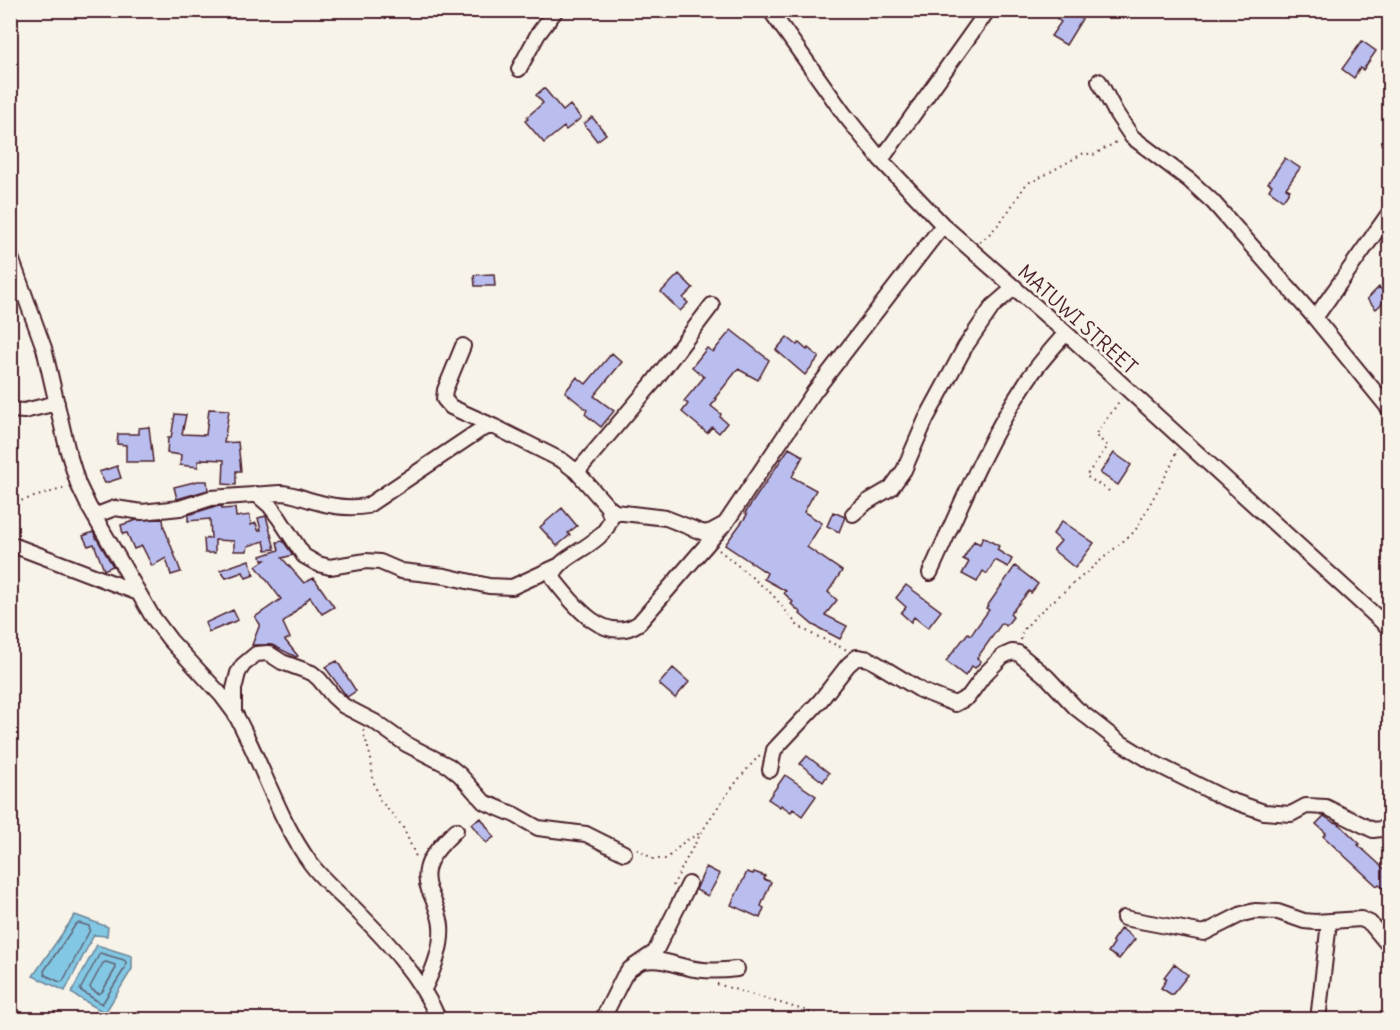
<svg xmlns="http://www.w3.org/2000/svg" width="1400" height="1030" viewBox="0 0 1400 1030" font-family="Delius,sans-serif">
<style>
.water{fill:#82c7e3;stroke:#6c8499;stroke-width:1.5}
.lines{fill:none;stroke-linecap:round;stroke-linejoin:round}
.shore{stroke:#606275;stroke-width:1.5}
.building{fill:#babeef;stroke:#4a1f2b;stroke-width:1.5}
.minor-casing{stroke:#4a1f2b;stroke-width:18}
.path{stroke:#4a1f2b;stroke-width:2;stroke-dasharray:1.5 4.5;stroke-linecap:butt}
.minor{stroke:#f7f3e8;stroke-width:14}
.labels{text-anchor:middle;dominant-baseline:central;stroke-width:6;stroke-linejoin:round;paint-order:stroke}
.street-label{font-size:20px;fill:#4a1f2b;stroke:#f7f3e8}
</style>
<rect width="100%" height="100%" fill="#f7f3e8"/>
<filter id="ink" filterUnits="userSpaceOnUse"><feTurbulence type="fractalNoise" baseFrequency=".0167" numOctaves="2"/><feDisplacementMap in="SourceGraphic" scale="12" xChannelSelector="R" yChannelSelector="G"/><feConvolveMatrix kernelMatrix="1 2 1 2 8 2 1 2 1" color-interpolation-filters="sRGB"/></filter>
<g filter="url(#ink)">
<path class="water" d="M75,915L108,927L107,936L94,935L65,991L33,976Z
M97,945L132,956V969L105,1013L71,993Z"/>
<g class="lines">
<path class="shore" d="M79,923L89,926L90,930L63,981L60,982L45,975L44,971L76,924Z
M100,953L124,960L126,962L125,968L102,1004L80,990Z
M106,962L115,965L116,968L102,992L99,994L91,989L90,987L103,963Z"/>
</g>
<path class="building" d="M1062,10H1068L1082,19L1066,45L1051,36L1061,22L1057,19Z
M1362,41L1376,51L1363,70L1360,68L1354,78L1342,69Z
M544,88L563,111L570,105L581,118L566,130L564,127L544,143L525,121L528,119L527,117L543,103L536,95Z
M592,117L606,134L597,141L584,124Z
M1285,158L1300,168L1286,188L1290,190L1283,200L1269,190L1272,185L1268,183Z
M494,274L495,286H475L474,275Z
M679,274L693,288L683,298L688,303L680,311L661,292Z
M1379,287L1389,297L1376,309L1367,299Z
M731,330L769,360L758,380L738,369L715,398L717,399L711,406L721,414L720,417L727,423L719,433L712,427L707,433L682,412L688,404L684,401L704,377L692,367L707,348L713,352Z
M787,337L797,345L799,343L807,350L808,348L819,357L805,375L776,350Z
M612,353L622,362L594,396L614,411L601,427L585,414L587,410L565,392L577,377L586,384Z
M209,409L229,410L224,443L238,442L241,471H236V485L223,484L224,460L202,459V461H198V467L180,465L181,455L167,453L168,438H171L175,414L186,415L182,434L206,435Z
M149,427L153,462H126V445L117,444L118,434H139V428Z
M789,448L803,456L792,477L816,490L804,512L822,523L807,547L842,571L828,592L837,600L825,615L847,626L840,639L813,625L800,614L801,613L791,604L793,602L784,593L786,591L764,579L767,573L725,545L747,515L745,513Z
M1114,453L1131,465L1118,485L1100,473Z
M117,466L121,478L105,483L99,472Z
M198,481H207L208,490L177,499L174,487Z
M222,506V509L235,508L236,517L250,515L251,525L256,523L258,530H261L258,518L266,516L275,549L266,550L264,541L248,546L247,551H234V541L215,540V553H205L204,539L211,538L210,519L188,521V515L213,507Z
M562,508L577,526L568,533L570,535L557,546L540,527Z
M833,512L845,517L839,532L827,526Z
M163,519L164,527L181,572L171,575L166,558L152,566L142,546L134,549L127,533L123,534L121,525L137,520Z
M1062,521L1094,543L1075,568L1053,550L1061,541L1053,534Z
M93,532L113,566L104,570L94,544L88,546L83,536Z
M983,537L999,546L997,550L1012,559L1008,567L995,560L987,574L983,571L977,582L962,574L969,562L963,559L974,541L980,544Z
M283,541L293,555L282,558L304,583L314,578L334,607L322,614L310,597L283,623L290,638L285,640L298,656L296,657L272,645H252L260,624L255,617L281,599L256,566L265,560H262L261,556L279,550L277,542Z
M249,560L254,575L246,578L243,572L226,578L220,570Z
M1015,566L1038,584L1031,593L1029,591L1010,614L1013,617L1006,626L1002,623L977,658L981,661L975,668L972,666L965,676L946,661L968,633L971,635L989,610L986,608Z
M906,585L941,611L928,628L914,617L911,622L901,613L906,607L896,598Z
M233,610L238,620L209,632L205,623Z
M337,661L356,691L347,697L325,667Z
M673,668L689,682L675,698L659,684Z
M807,756L829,773L823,782L800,764Z
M785,775L816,796L802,816L793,809L791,812L781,805L780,807L768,799Z
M1324,816L1333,822L1338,823L1360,844L1358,845L1389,873V894L1379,884L1377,886L1323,836L1326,833L1316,824Z
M481,818L494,837L486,843L471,824Z
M706,867L720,874L708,896L696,890Z
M747,872L753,874L754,872L765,876L764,879L771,882L761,906L764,908L760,918L731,905Z
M1121,928L1135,939L1119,959L1108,952L1114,943L1112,941Z
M1174,964L1188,975L1172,995L1161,988L1167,979L1164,977Z"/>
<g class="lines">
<g class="minor-casing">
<path id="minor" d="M770,10L844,114L881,160L943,225L1066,333L1390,629
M519,69L538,34L556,10
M1099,81L1116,113L1132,137L1189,180L1213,202L1315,318L1390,410
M881,160L988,10
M10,255L44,348L67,448L78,484L89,507L152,616L170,640L222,696L234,712C262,761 277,818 311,864C323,880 338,893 353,907C386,940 420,976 439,1020
M1315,318L1390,212
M463,346L445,390L444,399L451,407L495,427
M10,410L24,411L57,403
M577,472L652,384L712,305
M256,494L270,506L279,518L304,556L318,564L330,567L366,561L380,562L401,571L445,576L489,586L512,587L558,566
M607,506L611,517C605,547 557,554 553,577L555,581C573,604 605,646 639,623L721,528
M853,514L867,502L891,488L904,470L926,419L965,347L993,306L1015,287
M94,516L115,508L142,512L180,508L211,498L280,493C292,493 302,498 313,501C330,506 350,509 367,506L480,430L488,427H495L563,461L577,472L607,506L615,512L666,518L704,533L712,531L725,524L814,392L943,225
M10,544L136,592
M930,573C959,510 985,445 1023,387C1035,367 1051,350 1066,333
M234,712V689L238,673L243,665L256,654L268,653L282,662L312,673L319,679L333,696L344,706L375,722L406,744L449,766L460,775L484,802L515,815L538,828L586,834L624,853
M770,770L774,750L820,701L848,665L857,657L869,659L922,691L955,704L968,697L984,675L1003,656L1012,652L1018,653L1047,677L1076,708L1118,741L1154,763L1224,798L1264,812L1291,814L1306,806L1326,807L1373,830L1390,828
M1124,918L1204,933L1242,914L1255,911L1278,912L1304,921L1315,922L1361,919L1370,923L1390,947
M644,961C660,958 671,964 686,967C703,972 720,971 737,969
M424,989C433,971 443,947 441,926C440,914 434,901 429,890C419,864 439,847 456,830
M602,1020L624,976L630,969L655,952L689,884
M1318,1020L1329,922"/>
</g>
<path class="path" d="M980,242C1001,226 1012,205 1027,183L1036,180L1084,153L1093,155L1118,141
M1109,491L1086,476L1108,446L1095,435L1121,399
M10,504L65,488
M719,550L772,594L798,626L812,634L847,650
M1021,640L1022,631L1039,613L1135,531L1172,464L1177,449
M363,730L371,759L373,780L380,800L403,827L417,859
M637,849L653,859H666L685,841L702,832
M673,886C695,839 725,791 761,754
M717,984L807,1011L825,1020"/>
<use href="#minor" class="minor"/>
</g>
</g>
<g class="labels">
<g class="street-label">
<text transform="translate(1078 319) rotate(42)">MATUWI STREET</text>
</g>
</g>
<rect width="1400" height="1030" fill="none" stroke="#f7f3e8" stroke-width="36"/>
<rect x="18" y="18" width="1364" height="994" fill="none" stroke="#4a1f2b" stroke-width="2" filter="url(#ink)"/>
</svg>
